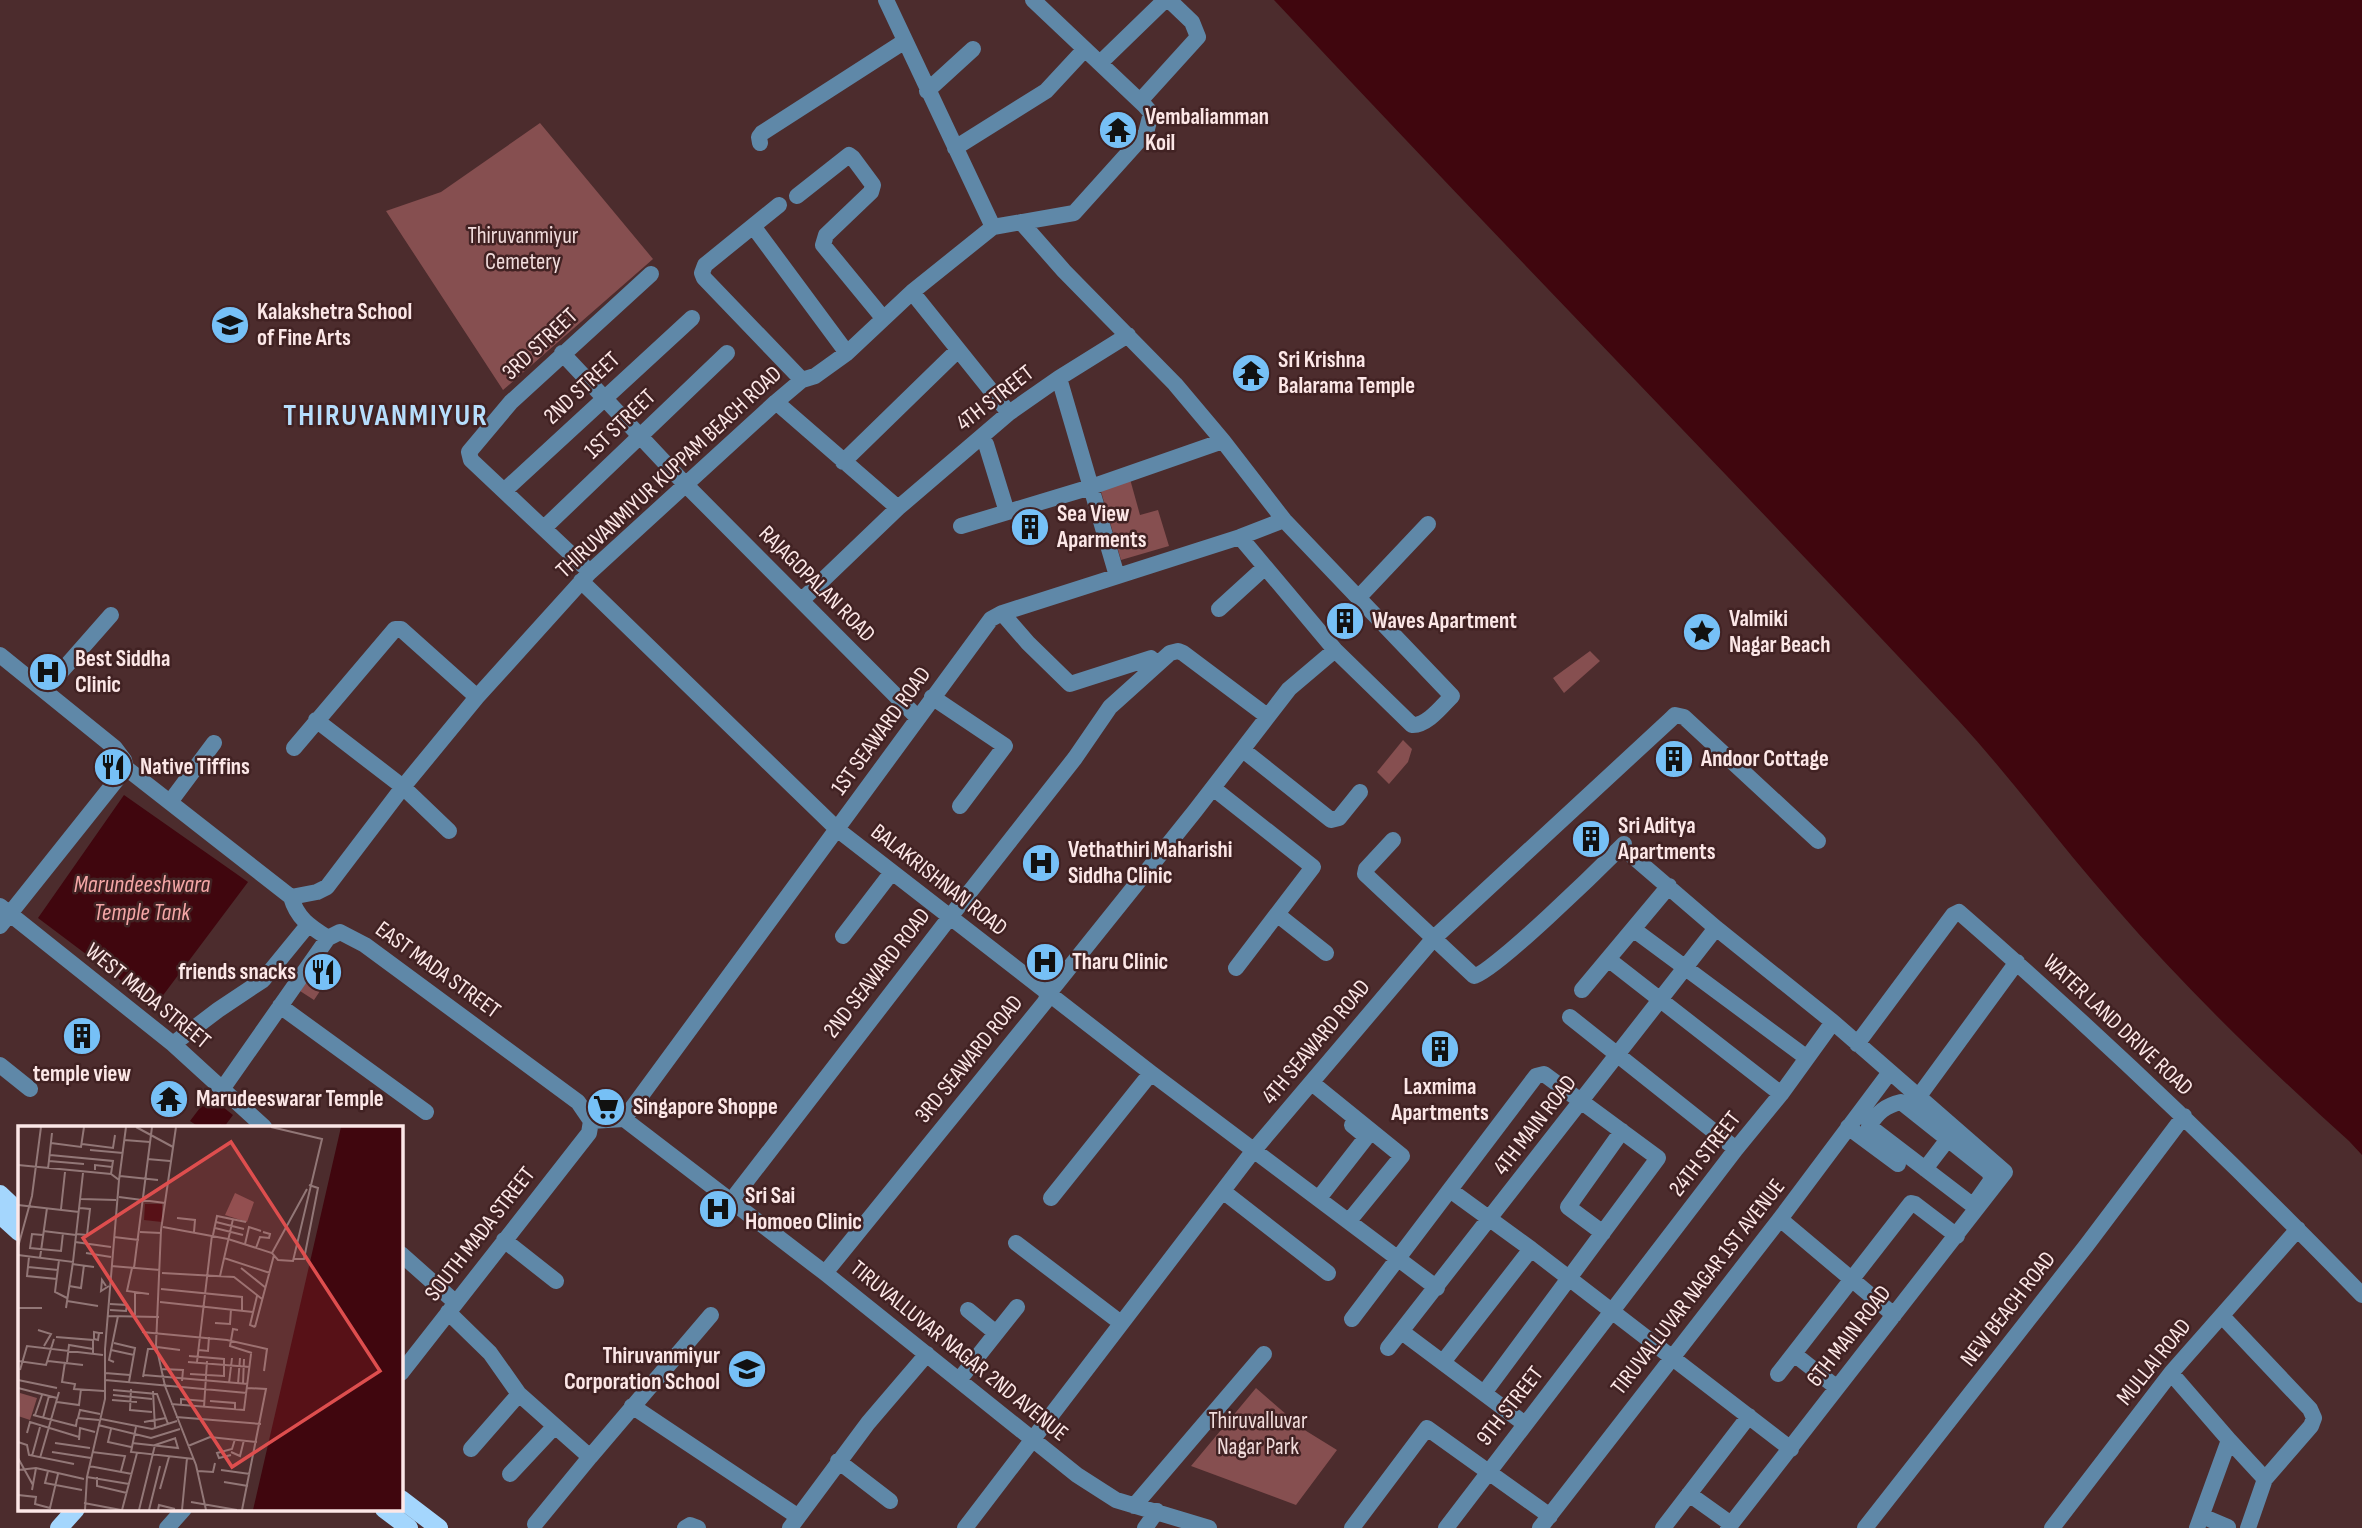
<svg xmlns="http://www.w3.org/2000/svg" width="2362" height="1528" viewBox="0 0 2362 1528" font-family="'Sofia Sans Condensed',sans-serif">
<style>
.green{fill:#864f50}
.water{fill:#40060e}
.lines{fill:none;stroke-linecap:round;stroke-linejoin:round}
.minor{stroke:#5f88a8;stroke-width:16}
.major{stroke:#a4d6fd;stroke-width:18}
.labels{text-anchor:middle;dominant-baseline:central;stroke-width:5;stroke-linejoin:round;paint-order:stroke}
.poi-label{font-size:23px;font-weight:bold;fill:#fce7e7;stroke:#412223;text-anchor:start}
.park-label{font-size:23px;fill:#f1dcdc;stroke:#412223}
.street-label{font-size:23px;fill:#fce7e7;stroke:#412223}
.water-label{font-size:24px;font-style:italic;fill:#f5a7a7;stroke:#412223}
.district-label{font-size:30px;font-weight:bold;letter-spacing:2px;fill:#b6defd;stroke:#412223}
.inset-road{fill:none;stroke:#927777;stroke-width:2}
.view{fill:#de4e4e;fill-opacity:0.15;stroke:#de4e4e;stroke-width:3.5}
.inset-edge{fill:none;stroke:#fce7e7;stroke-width:3.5}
</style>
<rect width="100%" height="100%" fill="#4c2c2d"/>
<path class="green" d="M540,123L653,259L503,390L386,211L441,192Z
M1130,479L1140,515L1158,510L1169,546L1121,560L1100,488Z
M1590,651L1600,661L1564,693L1553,678Z
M1403,740L1412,749L1408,762L1389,784L1377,772Z
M311,973L326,982L314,1000L300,991Z
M1256,1388L1303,1429L1337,1450L1296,1505L1191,1466Z"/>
<path class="water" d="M1274,0H2362V1155L2349,1141C2267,1067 2187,990 2115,907C2061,846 2013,780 1958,720C1732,478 1500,242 1274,0Z
M124,795L248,882L155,1006L38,918Z
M209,1096L233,1115L224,1127L220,1124L218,1127H199L190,1121Z"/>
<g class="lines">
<path class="minor" d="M886,0L993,227
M1100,63L1165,0
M927,91L973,49
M1140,101L1198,37L1192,22L1169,0
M760,143L759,137L762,133L905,41
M955,148L1046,91L1085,49
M797,196L849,155L853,158L873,185L871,192L826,235L823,245L883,318
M779,205L705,265L702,273L704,278L802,380
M1021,222L1064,271L1175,384L1223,441L1284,520L1452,696C1442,706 1427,726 1412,725L1335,650L1240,537
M753,226L847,353
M912,292L1009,413
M562,353L684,483L917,717
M1059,378L1117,576
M776,402L898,508
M986,444L1007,512
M843,462L958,350
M504,491L692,318
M961,526L1091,487L1223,441
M544,528L727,353
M590,572L471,460L469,452L511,402L651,274
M581,581L838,830L1151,1073L1437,1288
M1359,597L1428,524
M802,600L898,508L1009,413L1059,378L1128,335
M1219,609L1264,568
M1002,613L1028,643L1070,684L1151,658
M0,655L115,748L124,760L126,768
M45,690L111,615
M932,697L1005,746L960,806
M316,720L403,787L449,831
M294,748L395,629H401L477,697
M1243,750L1331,820L1339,818L1360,792
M126,768L291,897C297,918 309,926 328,938L340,932L365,945L578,1102L591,1121
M1213,788L1313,867L1236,968
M170,802L214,743
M1393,840L1366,869L1365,874L1474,976C1491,975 1604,864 1624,844
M1630,854L1716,928L1833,1022L2005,1172L1728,1528
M291,897L317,892L327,887L403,787L477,697L590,572L776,402L802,380L815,376L847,353L912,292L993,227L1074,213L1146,133L1151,113L1145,106L1033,0
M0,906L173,1044L264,1127
M1278,915L1326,953
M0,926L126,768
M1633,929L1807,1058
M843,936L892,872
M1608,959L1781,1094
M1582,990L1669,886
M280,1006L426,1112
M1570,1017L1736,1149
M173,1044L218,1010L263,980L308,925
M1857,1044L1953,915L1959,912C2099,1034 2233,1162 2362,1295
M0,1065L30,1089
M1312,1083L1402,1156L1349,1221
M223,1088L328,938
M1919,1096L2017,962
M1901,1102L1989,1172L1992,1179L1975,1203L1971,1204L1869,1126C1878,1112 1885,1106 1901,1102Z
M624,1119L991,619L1002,613L1240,537L1284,520
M591,1121L624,1119L825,1273L1077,1475L1116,1500L1209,1528
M1848,1127L1898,1164
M1925,1169L1948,1139
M1450,1190L1531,1249L1791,1449
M1224,1192L1328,1273
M1051,1198L1151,1073
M1319,1198L1365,1139L1363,1134L1352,1125
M731,1201L950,917L1075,758L1110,707L1170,653L1178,651L1183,653L1267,716
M1780,1219L1894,1315
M1603,1233L1568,1207L1622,1131
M504,1240L556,1281
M1016,1243L1121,1323
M401,1254L455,1302
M825,1273L1045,1002L1049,993L1195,811L1289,689L1335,650
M968,1310L996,1333
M448,1312L490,1353L519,1394L590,1457L711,1315
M2222,1316L2310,1409L2314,1418L2311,1426L2265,1479L2229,1440
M1352,1319L1536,1076L1544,1074L1658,1158L1484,1393
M1402,1332L1525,1424
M1388,1348L1716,928
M1794,1354L1836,1387
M1443,1362L1531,1249
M401,1373L589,1133L591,1121
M2171,1373L2229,1440L2197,1528
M1778,1374L1911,1203L1915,1204L1957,1236
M959,1380L1017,1307
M632,1406L797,1516
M471,1449L519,1394
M838,1461L890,1501
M510,1474L554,1427
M1689,1494L1731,1524
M1134,1506L1264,1354
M2202,1516L2228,1527
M535,1524L590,1457
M167,1528L184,1509
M685,1528L690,1525L698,1528
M790,1528L868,1423L927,1354
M965,1528L1254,1150L1411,965L1434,938L1671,719L1675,715L1684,717L1818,841
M1145,1528L1157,1511
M1352,1528L1427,1428L1550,1516
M1446,1528L1736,1149L1781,1094L1833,1022
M1540,1528L1780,1219L1890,1072
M1663,1528L1749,1416
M1865,1528L2086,1246L2184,1116
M2052,1528L2171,1373L2298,1229
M2248,1528L2265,1479"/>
<path class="major" d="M0,1194L19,1212
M0,1215L19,1232
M401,1499L439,1528
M384,1509L409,1528
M59,1528L76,1509"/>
</g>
<defs>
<g id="temple-disc" transform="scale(2.0125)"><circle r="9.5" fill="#76c0f6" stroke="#412223"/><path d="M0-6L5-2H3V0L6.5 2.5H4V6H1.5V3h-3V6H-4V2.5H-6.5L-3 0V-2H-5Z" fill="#111"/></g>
<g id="university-disc" transform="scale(2.0125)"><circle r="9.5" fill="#76c0f6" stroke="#412223"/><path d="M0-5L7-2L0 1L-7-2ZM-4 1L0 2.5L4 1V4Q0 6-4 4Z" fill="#111"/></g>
<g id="building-disc" transform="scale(2.0125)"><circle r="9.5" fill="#76c0f6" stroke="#412223"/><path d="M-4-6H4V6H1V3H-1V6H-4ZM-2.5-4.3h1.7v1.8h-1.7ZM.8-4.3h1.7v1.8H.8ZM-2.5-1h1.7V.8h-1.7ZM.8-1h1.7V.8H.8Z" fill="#111"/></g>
<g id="sight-disc" transform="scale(2.0125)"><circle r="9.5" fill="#76c0f6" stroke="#412223"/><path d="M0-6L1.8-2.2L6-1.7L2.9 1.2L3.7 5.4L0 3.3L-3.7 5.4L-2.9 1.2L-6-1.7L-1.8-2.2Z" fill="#111"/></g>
<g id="hospital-disc" transform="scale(2.0125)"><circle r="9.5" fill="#76c0f6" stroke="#412223"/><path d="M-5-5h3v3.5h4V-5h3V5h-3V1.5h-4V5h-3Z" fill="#111"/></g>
<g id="restaurant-disc" transform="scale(2.0125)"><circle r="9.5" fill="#76c0f6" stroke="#412223"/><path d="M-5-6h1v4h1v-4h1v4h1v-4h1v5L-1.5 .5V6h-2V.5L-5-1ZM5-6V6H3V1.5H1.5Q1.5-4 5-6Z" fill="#111"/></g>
<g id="supermarket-disc" transform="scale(2.0125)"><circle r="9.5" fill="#76c0f6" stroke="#412223"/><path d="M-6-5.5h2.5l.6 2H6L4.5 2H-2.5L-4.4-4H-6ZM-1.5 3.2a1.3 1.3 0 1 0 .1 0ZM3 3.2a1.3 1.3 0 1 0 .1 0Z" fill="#111"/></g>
<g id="school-disc" transform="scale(2.0125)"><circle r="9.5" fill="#76c0f6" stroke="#412223"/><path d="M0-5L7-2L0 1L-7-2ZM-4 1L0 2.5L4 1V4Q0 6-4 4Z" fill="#111"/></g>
</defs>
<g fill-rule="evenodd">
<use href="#temple-disc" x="1118" y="130"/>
<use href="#university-disc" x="230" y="325"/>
<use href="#temple-disc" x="1251" y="373"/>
<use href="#building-disc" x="1030" y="527"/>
<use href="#building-disc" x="1345" y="621"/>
<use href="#sight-disc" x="1702" y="632"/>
<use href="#hospital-disc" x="48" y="672"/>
<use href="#building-disc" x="1674" y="759"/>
<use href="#restaurant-disc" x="113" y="767"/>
<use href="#building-disc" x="1591" y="839"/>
<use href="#hospital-disc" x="1041" y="863"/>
<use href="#hospital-disc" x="1045" y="962"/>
<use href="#restaurant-disc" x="323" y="972"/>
<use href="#building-disc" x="82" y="1036"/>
<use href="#building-disc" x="1440" y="1049"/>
<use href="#temple-disc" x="169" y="1099"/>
<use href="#supermarket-disc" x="606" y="1107"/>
<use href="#hospital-disc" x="718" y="1209"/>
<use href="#school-disc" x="747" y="1369"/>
</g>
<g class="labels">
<g class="poi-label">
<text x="1145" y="117">Vembaliamman<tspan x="1145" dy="26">Koil</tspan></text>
<text x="257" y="312">Kalakshetra School<tspan x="257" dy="26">of Fine Arts</tspan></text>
<text x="1278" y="360">Sri Krishna<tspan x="1278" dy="26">Balarama Temple</tspan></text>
<text x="1057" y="514">Sea View<tspan x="1057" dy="26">Aparments</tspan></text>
<text x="1729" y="619">Valmiki<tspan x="1729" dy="26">Nagar Beach</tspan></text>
<text x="1372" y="621">Waves Apartment</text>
<text x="75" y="659">Best Siddha<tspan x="75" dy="26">Clinic</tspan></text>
<text x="1701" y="759">Andoor Cottage</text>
<text x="140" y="767">Native Tiffins</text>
<text x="1618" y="826">Sri Aditya<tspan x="1618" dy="26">Apartments</tspan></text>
<text x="1068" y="850">Vethathiri Maharishi<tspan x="1068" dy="26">Siddha Clinic</tspan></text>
<text x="1072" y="962">Tharu Clinic</text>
<text x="296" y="972" text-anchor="end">friends snacks</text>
<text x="82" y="1074" text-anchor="middle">temple view</text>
<text x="1440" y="1087" text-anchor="middle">Laxmima<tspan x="1440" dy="26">Apartments</tspan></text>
<text x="196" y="1099">Marudeeswarar Temple</text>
<text x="633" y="1107">Singapore Shoppe</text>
<text x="745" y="1196">Sri Sai<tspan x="745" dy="26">Homoeo Clinic</tspan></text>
<text x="720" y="1356" text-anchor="end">Thiruvanmiyur<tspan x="720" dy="26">Corporation School</tspan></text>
</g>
<g class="park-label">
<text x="523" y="236">Thiruvanmiyur<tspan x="523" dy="26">Cemetery</tspan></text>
<text x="1258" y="1421">Thiruvalluvar<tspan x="1258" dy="26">Nagar Park</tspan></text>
</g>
<g class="street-label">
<text transform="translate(540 344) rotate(-43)">3RD STREET</text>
<text transform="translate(582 388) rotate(-43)">2ND STREET</text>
<text transform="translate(995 398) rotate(-38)">4TH STREET</text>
<text transform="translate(620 424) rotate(-44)">1ST STREET</text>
<text transform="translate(669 472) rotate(-43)">THIRUVANMIYUR KUPPAM BEACH ROAD</text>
<text transform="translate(817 584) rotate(45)">RAJAGOPALAN ROAD</text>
<text transform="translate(881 731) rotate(-54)">1ST SEAWARD ROAD</text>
<text transform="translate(939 880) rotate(38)">BALAKRISHNAN ROAD</text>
<text transform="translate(438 970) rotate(36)">EAST MADA STREET</text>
<text transform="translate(877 973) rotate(-52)">2ND SEAWARD ROAD</text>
<text transform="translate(148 996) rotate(39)">WEST MADA STREET</text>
<text transform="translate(2118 1025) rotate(43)">WATER LAND DRIVE ROAD</text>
<text transform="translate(1316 1042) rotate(-50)">4TH SEAWARD ROAD</text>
<text transform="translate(969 1059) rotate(-51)">3RD SEAWARD ROAD</text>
<text transform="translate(1535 1125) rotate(-52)">4TH MAIN ROAD</text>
<text transform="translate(1705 1154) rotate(-52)">24TH STREET</text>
<text transform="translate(480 1234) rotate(-52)">SOUTH MADA STREET</text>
<text transform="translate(1698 1287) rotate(-52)">TIRUVALLUVAR NAGAR 1ST AVENUE</text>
<text transform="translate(2008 1309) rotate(-52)">NEW BEACH ROAD</text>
<text transform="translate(1849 1336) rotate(-52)">6TH MAIN ROAD</text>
<text transform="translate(959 1351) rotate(39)">TIRUVALLUVAR NAGAR 2ND AVENUE</text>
<text transform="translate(2154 1362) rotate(-51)">MULLAI ROAD</text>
<text transform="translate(1510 1406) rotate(-52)">9TH STREET</text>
</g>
<g class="water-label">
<text x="142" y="884">Marundeeshwara<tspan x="142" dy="28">Temple Tank</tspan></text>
</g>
<g class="district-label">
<text x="386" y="416">THIRUVANMIYUR</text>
</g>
</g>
<g transform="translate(18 1126)">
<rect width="385" height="385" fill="#4c2c2d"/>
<path d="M217,67L236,76L229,96L207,89ZM2,267L19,272L12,294L0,290Z" fill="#864f50"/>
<path d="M323,1H385V384H235ZM127,78H144V96L126,94Z" fill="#40060e"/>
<path class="inset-road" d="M118,1L155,21M158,1L143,104L138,219L147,260L178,339L188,384M106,14L132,16M33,17L63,21L66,1M64,18L95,22L97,9M72,24L105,27M32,29L95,35L93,48M129,33L152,35M31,35L66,38M0,39L93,48L101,54L87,223V273L69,351L67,384M30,43L34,7M77,44V39L94,41M102,50L140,54M101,54L108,1M101,71L147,77M63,73L98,74M0,79L61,86M43,83L47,46M159,92L177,94L176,106M198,96L226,103M145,101L210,113L254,127L260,134L275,135L304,13L253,1M197,102L225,109M25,105L58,109M122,106L143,107M58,108L69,109L72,83L62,82M25,109L14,108L12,122L43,125L45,107M195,109L199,90L228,96M96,111L121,114M57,116L93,121M227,118L231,101L243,105M0,121L14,70L23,1M238,122L242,111L251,112L252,108L245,106M68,127L93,131M254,127L289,63M0,129L55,136L65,47M11,131L9,150L39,153M22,132L29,82M206,132L252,147M275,133H286L300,62L291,59M41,134L37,166L49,172M54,138L76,141M93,140L142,144M10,141L40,144M114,142L109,165L131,168M116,142L134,1M223,142L248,162M144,147L216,151L244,173M202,150L215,93M51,160L63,162L66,139M88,160L84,154L83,165L91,160M143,163L224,171V184M49,175L80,180M142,176L235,186M0,182H24M48,182L55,136M92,184L108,185L109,179L92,178M117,189V166M90,190L141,191M197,197L212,198L213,183M237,201L256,129M237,201L232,199L239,170M20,204L33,208L26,220M220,204L215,203L212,220L234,227M124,206L209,214L249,223L246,245M81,207L80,214L76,213V206L81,207H85M38,211L75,214V229M96,217L117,222L111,256M139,221L162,224M93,224L116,229M180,224L190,225L191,211M171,230L206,233V250L172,248M0,235L28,239L36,213M30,235L65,239M47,236L44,256L57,258L56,263L86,265M49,236L51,219L75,223M96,236L91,234L100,190M170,236L232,241M179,236L194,109M144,243L165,244L164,255M2,244L9,220L85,229M87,247L112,249M126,249L230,258M125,251L130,223H140M0,254L39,262M87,254L229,267M211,257L214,232M220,258L222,232M225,258L226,233M0,262L39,272M113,263L112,284L134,286M95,264L139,268L150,298M135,265L137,302M95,269L134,273M94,274L119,276M192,275L217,277V284M39,276L61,279L63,263M153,278L226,284L233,228M163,279V273L186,275M186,281L189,235M15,289L58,300L59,293M17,289L24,269M158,291L243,298M25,292L31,270M83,293L134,303L159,295M81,294L60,292L62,284L82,288M126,296L148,292M80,299L133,312L162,303M118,301L113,326L176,333M93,303L90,316L113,321M9,307L12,296L61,311M61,314L62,302L77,306M0,316L9,319L11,329L56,338M37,317L72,322M114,317L160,322L157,312M170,320L192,311L239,316M34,326L73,332M74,326L107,330L103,345M213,326L222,330L226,314M213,329L201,332L199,327L214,323L217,313M14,330L22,301M0,332L15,359M22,332L41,266M71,340L114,348M0,344L18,342L66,353M203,344L232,348M30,345L27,357L64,364M180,345L195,346L197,337M69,351L111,358M79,351V360L109,367M206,356L230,360M142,363L151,331M14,364L18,342M0,369L18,371L17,378L32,382L40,348M173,376L219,384M66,377L103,384M104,384L119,327M121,384L137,319L158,312M131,384L142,340M140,384L141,379L157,383M164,384L169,332M224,384L248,263L229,262"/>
<path class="view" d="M213,16L362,245L214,341L65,112Z"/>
<rect width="385" height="385" class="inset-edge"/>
</g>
</svg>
